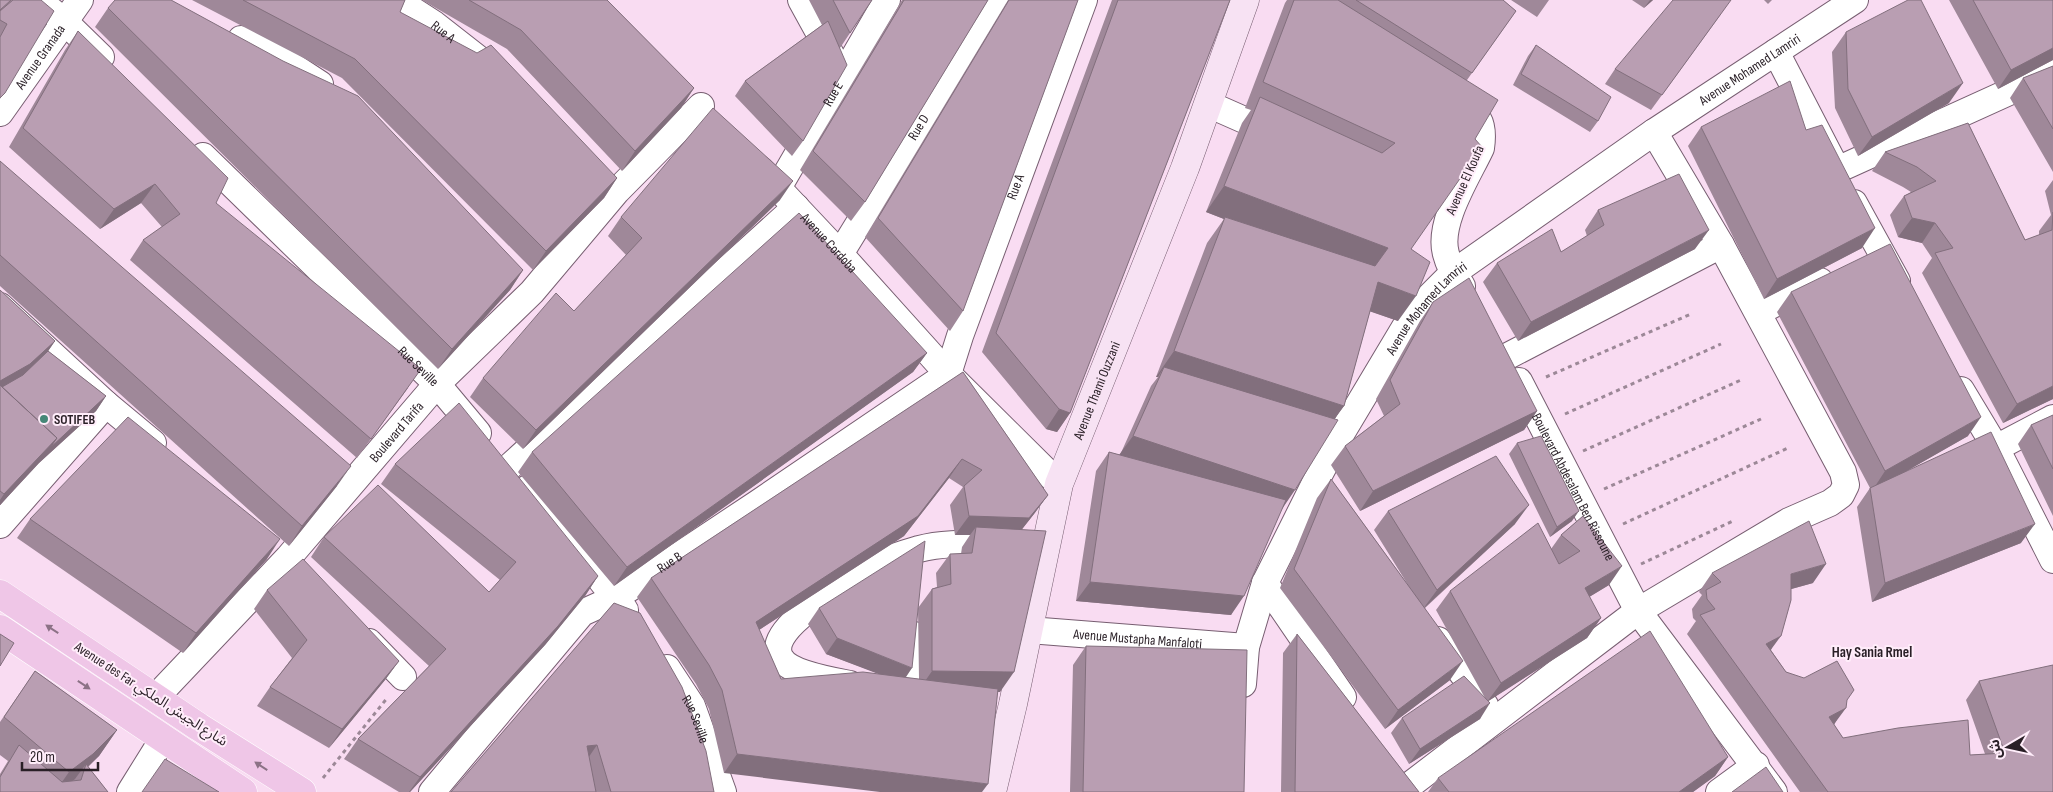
<svg xmlns="http://www.w3.org/2000/svg" width="2053" height="792" viewBox="0 0 2053 792" font-family="'Sofia Sans Condensed','Noto Sans Arabic',sans-serif">
<style>
.lines{fill:none;stroke-linecap:round;stroke-linejoin:round}
.street-casing{stroke:#775e71;stroke-width:28}
.secondary-casing{stroke:#775e71;stroke-width:29}
.primary-casing{stroke:#fff;stroke-width:29}
.path{stroke:#9c8897;stroke-width:3;stroke-dasharray:4 4;stroke-linecap:butt}
.street{stroke:#fff;stroke-width:26}
.secondary{stroke:#f7e2f3;stroke-width:28}
.primary{stroke:#efc6e7;stroke-width:28}
.wall{fill:#9f8899;fill-rule:evenodd}
.shaded-wall{fill:#826f7d}
.building{fill:#b99eb2;stroke:#826f7d}
.oneway{fill:#8c7286}
.poi-dot{fill:#458777;stroke:#ffedfa;stroke-width:2}
.labels{text-anchor:middle;dominant-baseline:central;stroke-width:4;stroke-linejoin:round;paint-order:stroke}
.street-label{font-size:14px;fill:#291f26;stroke:#ffedfa}
.poi-label{font-size:14px;font-weight:bold;fill:#291f26;stroke:#ffedfa;text-anchor:start}
.neighbourhood-label{font-size:15px;font-weight:bold;fill:#291f26;stroke:#ffedfa}
</style>
<rect width="100%" height="100%" fill="#f9dcf2"/>
<g class="lines">
<g class="street-casing">
<g id="street">
<path d="M38,0L64,21L101,57"/>
<path id="s1" d="M397,0L434,24L489,67"/>
<path d="M801,0L834,60"/>
<path d="M241,39L291,65L320,84"/>
<path d="M1776,52L1832,160"/>
<path d="M1457,100C1478,115 1485,121 1481,148C1468,176 1437,223 1446,254C1449,266 1455,276 1462,286"/>
<path d="M1208,104L1276,134"/>
<path id="s2" d="M0,113L80,0"/>
<path id="s3" d="M203,156L437,384L478,433"/>
<path id="s4" d="M760,169L840,254L948,374L1059,484"/>
<path d="M1837,170L2053,72"/>
<path id="s5" d="M778,188L887,0"/>
<path d="M1854,203L1897,281"/>
<path id="s6" d="M840,254L996,0"/>
<path d="M0,306L106,404L153,443"/>
<path d="M1758,312L1820,281"/>
<path d="M1506,357L1721,245"/>
<path id="s7" d="M1519,381L1638,611L1774,792"/>
<path d="M1961,390L1996,448L2053,560"/>
<path d="M1996,448L2053,418"/>
<path d="M508,468L796,207"/>
<path d="M526,489L556,524L625,610"/>
<path d="M0,525L106,404"/>
<path d="M1265,583L1343,697"/>
<path id="s8" d="M1029,630L1246,647"/>
<path d="M1438,640L1485,705"/>
<path d="M369,642L403,677"/>
<path id="s9" d="M667,668L692,706L723,792"/>
<path d="M850,684C834,681 788,673 780,657C766,630 833,593 851,582C863,575 874,565 887,560C897,555 909,552 919,549C945,542 973,544 999,544"/>
<path id="s10" d="M1243,684L1246,647L1265,583L1316,481L1341,434L1405,327L1431,295L1453,273L1654,132L1855,0"/>
<path d="M909,694L914,635"/>
<path id="s11" d="M156,697L288,558L437,384L532,292L617,191L701,106"/>
<path d="M1406,788L1638,611L1789,521L1830,503L1841,495L1846,485L1843,472L1721,245L1654,132"/>
<path d="M130,792L163,739"/>
<path id="s12" d="M432,792L582,613L615,598L758,503L948,374L960,336L1084,0"/>
<path d="M1719,792L1756,765"/>
</g>
</g>
<g class="secondary-casing">
<g id="secondary">
<path id="s13" d="M992,792L1013,704L1059,484L1185,168L1245,0"/>
</g>
</g>
<g class="primary-casing">
<path id="primary" d="M0,594L199,727L302,792
M0,629L243,792"/>
</g>
<path class="path" d="M1546,377L1691,314
M1565,414L1721,344
M1583,451L1741,380
M1604,489L1761,419
M1623,524L1788,448
M1641,564L1735,520
M323,778L388,697"/>
<use href="#street" class="street"/>
<use href="#secondary" class="secondary"/>
<use href="#primary" class="primary"/>
</g>
<path class="wall" d="M0,0H41L0,99Z
M192,0H405L400,12L617,178L604,198L533,270L342,78Z
M422,0H607L694,88L681,108L622,171L507,49Z
M809,0H872L840,48L803,141L792,156L735,96L745,81L822,25Z
M902,0H988L865,202L851,221L800,170Z
M1008,0H1078L963,311L950,331L865,237Z
M1112,0H1230L1070,413L1057,432L1046,429L982,352Z
M1287,0H1503L1516,11L1467,80L1411,249L1398,321L1370,311L1344,406L1334,419L1282,509L1231,615L1076,601L1096,471L1109,452L1120,455L1151,386L1158,377H1156L1207,243L1224,219L1206,212L1242,123L1251,110L1245,108L1285,3Z
M1511,0H1549L1537,17Z
M1632,0H1653L1644,8Z
M1764,0H1772L1768,4Z
M1949,0H2053V60L1998,89Z
M108,8L523,270L510,290L438,369L95,27Z
M1721,14L1651,110L1605,84L1615,69Z
M78,31L216,203L408,388L357,458L130,260L143,240L162,227L141,203L100,229L9,147L65,50Z
M1846,32L1949,103L1858,156L1835,108L1832,52Z
M1536,45L1598,121L1590,132L1513,85L1528,56Z
M2053,66V172L2010,98L2023,78Z
M1968,123L2025,240L2039,235V231L2051,215L2045,191L2053,180V399L2003,423L1922,273L1932,258L1922,243L1898,237L1890,215L1904,196L1911,192L1903,187L1872,171L1885,152Z
M1701,127L1806,130L1862,248L1764,299L1688,146Z
M0,161L337,486L289,546L0,286Z
M780,200L523,449L470,397L483,378L574,311L626,255L608,236L621,217Z
M1598,210L1695,249L1518,341L1483,282L1497,263L1561,252L1587,236L1585,230Z
M0,290L55,341L48,351L106,396L96,411L39,463L0,505Z
M1791,292L1968,436L1906,471L2021,543L1872,602L1857,507L1870,488L1777,312Z
M1433,302L1537,411L1524,430L1360,511L1331,465L1345,446L1384,416L1376,399L1420,321Z
M927,353L913,372L614,586L518,472L532,452Z
M963,372L1048,495L1034,514L1021,530L1000,692H998L724,773L709,709L696,684L637,597L651,578ZM949,478L963,487L950,505L955,535H970L962,547L961,554H950L936,573L937,587L932,589L918,608L919,679L905,678L819,608L808,624L826,654L880,674L781,679L759,630L904,536Z
M2053,415V516L2018,444L2031,425Z
M1517,443L1572,521L1550,537L1509,454Z
M395,464L598,576L585,596L545,645L410,792H399L344,759L358,739L429,666L311,557L324,537L489,592L500,580L381,484Z
M1331,479L1408,585L1374,530L1388,511L1515,524L1425,608L1450,680L1385,729L1280,588L1317,498Z
M1583,516L1609,585L1589,597L1601,618L1587,638L1488,701L1480,719L1409,764L1391,733L1402,718L1485,698L1436,610L1450,591L1551,549L1561,535Z
M30,519L267,559L183,653L17,538Z
M1712,573L1813,583L1791,589L1771,650L1786,672L1847,700L1834,725L1843,738L1970,755L1985,754L1966,700L1979,681L2053,792H1800L1687,634L1696,621L1693,618L1692,609L1702,595L1699,592Z
M267,590L399,661L385,680L329,748L257,706L270,687L292,658L254,609Z
M614,603L714,792H451Z
M1297,634L1419,792H1281L1283,653Z
M1086,646L1244,792H1070L1073,665Z
M35,671L117,730L99,756L88,767L108,792H0V774L8,761L0,755V722Z
M1728,757L1715,776L1693,792H1428L1438,778Z"/>
<path class="shaded-wall" d="M1650,0H1653L1644,8Z
M2053,48V60L1998,89L2011,70Z
M1963,83L1949,103L1858,156L1872,137Z
M694,88L681,108L622,171L635,151Z
M617,178L604,198L533,270L546,251Z
M793,181L780,200L523,449L536,430Z
M155,184L141,203L100,229L114,209Z
M1224,186L1388,248L1371,274L1225,217L1224,219L1206,212Z
M1912,218L1935,223L1922,243L1898,237Z
M1875,228L1862,248L1764,299L1777,279Z
M1709,230L1695,249L1518,341L1531,322Z
M523,270L510,290L438,369L452,349Z
M1378,282L1416,296L1398,321L1360,308Z
M55,341L38,366L0,397V381Z
M1174,351L1344,406L1326,431L1164,367L1158,377H1156Z
M927,353L913,372L614,586L627,567Z
M2053,386V399L2003,423L2017,404Z
M106,396L96,411L39,463L0,505V500L4,494L57,438Z
M1059,409L1070,413L1057,432L1046,429Z
M1537,411L1524,430L1360,511L1373,491Z
M1981,417L1968,436L1872,491L1885,471Z
M1133,436L1295,490L1282,509L1119,455Z
M962,459L949,478L904,536L742,641L756,622Z
M351,466L337,486L289,546L302,526Z
M1048,495L1034,514L1016,537L976,527L970,535H955L969,516Z
M1529,505L1515,524L1423,609L1437,590Z
M1579,511L1572,521L1550,537L1557,527Z
M2035,524L2021,543L1872,602L1885,583Z
M280,539L267,559L183,653L196,633Z
M1826,564L1813,583L1777,593L1791,574Z
M1622,566L1609,585L1571,608L1585,588Z
M598,576L585,596L545,645L410,792H409L420,777Z
M1090,582L1244,596L1231,615L1076,601Z
M1601,618L1587,638L1487,702L1501,683Z
M1781,636L1767,655L1766,644Z
M837,638L912,668L902,683L826,654Z
M399,661L385,680L329,748L342,729Z
M1463,661L1450,680L1385,729L1398,710Z
M932,671L1014,672L1000,692L919,690Z
M1490,703L1480,719L1409,764L1420,749Z
M1846,708L1832,727L1829,717Z
M117,730L99,756L83,771L86,764L75,779L59,792H55L69,772Z
M597,745L584,764L587,746Z
M737,754L988,784L982,792H880L724,773Z
M1728,757L1715,776L1693,792H1679Z"/>
<path class="building" d="M0,0H11L0,10Z
M13,0H41L54,11L5,93L0,98V37L7,24L0,20V11Z
M115,0H171L283,61L358,96L523,270L452,349L108,8Z
M243,0H405L400,12L477,53L491,45L617,178L546,251L355,59Z
M469,0H607L694,88L635,151L521,30Z
M833,0H872L850,33Z
M904,0H988L865,202L813,151Z
M1009,0H1078L963,311L878,218Z
M1118,0H1230L1070,413L1059,409L996,333Z
M1294,0H1338L1498,100L1475,139L1482,147L1411,249L1430,262L1416,296L1378,282L1344,406L1174,351L1225,217L1375,266L1388,248L1224,186L1260,97L1382,153L1395,143L1263,82Z
M1356,0H1503L1516,11L1472,73Z
M1673,0H1731L1662,95L1615,69Z
M1908,0H1921L1963,83L1872,137L1848,89L1846,32Z
M1973,0H2053V48L2011,70Z
M828,21L847,65L803,141L745,81Z
M78,31L228,178L216,203L421,369L371,439L143,240L180,214L155,184L114,209L23,128Z
M1536,45L1611,97L1598,121L1521,74Z
M2053,66V129L2023,78Z
M1790,81L1806,130L1822,125L1875,228L1777,279L1701,127Z
M713,108L793,181L536,430L483,378L556,293L574,311L642,238L621,217Z
M1968,123L2025,240L2052,230L2053,212V386L2017,404L1935,253L1953,248L1935,223L1912,218L1904,196L1936,181L1917,167L1885,152Z
M0,161L351,466L302,526L0,255Z
M1679,174L1709,230L1531,322L1497,263L1552,229L1561,252L1604,225L1598,210Z
M799,213L927,353L627,567L532,452Z
M1890,244L1981,417L1885,471L1791,292Z
M1469,278L1537,411L1373,491L1345,446L1400,404L1390,380L1433,302Z
M0,290L55,341L30,364L0,381Z
M48,351L106,396L50,448L57,438L2,387L23,375Z
M1164,367L1338,420L1295,490L1133,436Z
M963,372L1048,495L1029,518L969,516L964,486L982,470L962,459L918,516L756,622L781,679L863,672L998,689L988,784L737,754L722,690L709,665L651,578Z
M0,385L57,438L4,494L0,491Z
M459,403L598,576L558,626L420,777L358,739L446,649L324,537L378,485L489,592L516,562L395,464Z
M2053,415V469L2031,425Z
M128,417L280,539L196,633L30,519Z
M1991,432L2035,524L1885,583L1870,488Z
M1541,436L1579,511L1557,527L1517,443Z
M1109,452L1286,500L1244,596L1090,582Z
M1496,456L1529,505L1437,590L1388,511Z
M1331,479L1463,661L1398,710L1294,569Z
M1583,516L1622,566L1585,588L1601,618L1501,683L1450,591L1538,523L1559,564L1580,551L1561,535Z
M1809,521L1826,564L1791,574V600L1781,636L1766,644L1786,672L1804,678L1837,661L1854,690L1847,700L1846,708L1829,717L1843,738L1898,728L1968,720L1970,755L2005,753L1979,681L2053,665V792H1828L1700,615L1715,609L1707,599L1706,590L1721,582L1712,573Z
M976,527L1046,531L1014,672L932,671V589L951,584L950,554L972,553Z
M925,541L912,668L837,638L819,608Z
M303,559L399,661L342,729L270,687L307,640L267,590Z
M614,603L640,613L682,687L706,751L714,792H611L597,745L587,746L596,792H451Z
M1650,631L1728,757L1679,792H1449L1438,778Z
M0,634L14,643L0,666Z
M1297,634L1419,792H1295Z
M1086,646L1247,650L1244,792H1083Z
M35,671L117,730L93,754L69,772L4,717Z
M1464,676L1490,703L1420,749L1402,718Z
M19,745L62,782L81,780L86,764L108,792H0V777Z
M165,759L219,792H142Z
M1766,767L1783,792H1732Z"/>
<defs><path id="oneway-solid" d="M-6-.8H1V-3.2L6.5 0L1 3.2V.8H-6Z" transform="scale(1.25)"/></defs>
<g class="oneway">
<use href="#oneway-solid" transform="translate(52 629) rotate(-147)"/>
<use href="#oneway-solid" transform="translate(84 685) rotate(34)"/>
<use href="#oneway-solid" transform="translate(261 766) rotate(-147)"/>
</g>
<circle class="poi-dot" cx="44" cy="419" r="5"/>
<g class="labels">
<g class="street-label">
<text stroke="none"><textPath href="#s1" startOffset="56">Rue A</textPath></text>
<text stroke="none"><textPath href="#s2" startOffset="69">Avenue Granada</textPath></text>
<text stroke="none"><textPath href="#s10" startOffset="828">Avenue Mohamed Lamriri</textPath></text>
<text stroke="none"><textPath href="#s5" startOffset="109">Rue E</textPath></text>
<text stroke="none"><textPath href="#s6" startOffset="149">Rue D</textPath></text>
<text transform="translate(1465 180) rotate(-66)">Avenue El Koufa</text>
<text stroke="none"><textPath href="#s12" startOffset="870">Rue A</textPath></text>
<text stroke="none"><textPath href="#s4" startOffset="101">Avenue Cordoba</textPath></text>
<text stroke="none"><textPath href="#s10" startOffset="424">Avenue Mohamed Lamriri</textPath></text>
<text stroke="none"><textPath href="#s3" startOffset="301">Rue Seville</textPath></text>
<text stroke="none"><textPath href="#s13" startOffset="416">Avenue Thami Ouzzani</textPath></text>
<text stroke="none"><textPath href="#s11" startOffset="358">Boulevard Tarifa</textPath></text>
<text stroke="none"><textPath href="#s7" startOffset="119">Boulevard Abdesalam Ben Rissoune</textPath></text>
<text stroke="none"><textPath href="#s12" startOffset="335">Rue B</textPath></text>
<text stroke="none"><textPath href="#s8" startOffset="109">Avenue Mustapha Manfaloti</textPath></text>
<text transform="translate(151 694) rotate(33)">Avenue des Far شارع الجيش الملكي</text>
<text stroke="none"><textPath href="#s9" startOffset="59">Rue Seville</textPath></text>
</g>
<g class="poi-label">
<text x="54" y="419">SOTIFEB</text>
</g>
<g class="neighbourhood-label">
<text x="1872" y="652">Hay Sania Rmel</text>
</g>
</g>
<g transform="translate(2008 747) rotate(261)" stroke="#ffedfa" stroke-width="4" paint-order="stroke">
<path d="M0-4L9 19L0 12L-9 19Z" fill="#291f26"/>
<text y="-8" font-size="14" font-weight="bold" text-anchor="middle" fill="#291f26">ش</text>
</g>
<path d="M22 762v8h76v-8" fill="none" stroke="#291f26" stroke-width="2.5"/>
<text x="30" y="762" font-size="15" fill="#291f26" stroke="#ffedfa" stroke-width="4" paint-order="stroke">20 m</text>
</svg>
